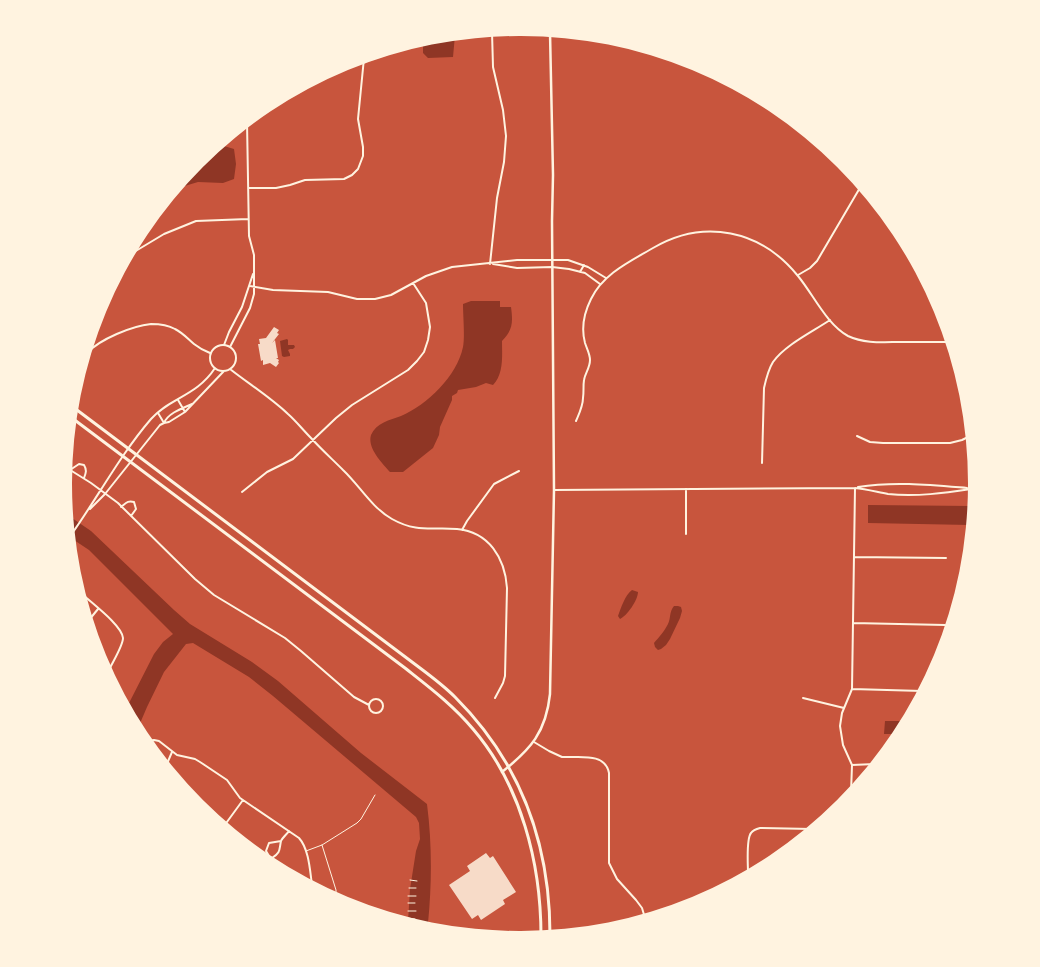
<svg xmlns="http://www.w3.org/2000/svg" width="1040" height="967" viewBox="0 0 1040 967" font-family="'Sofia Sans Condensed',sans-serif">
<style>
.water{fill:#8f3625}
.building{fill:#f7dbc8}
.lines{fill:none;stroke-linecap:round;stroke-linejoin:round}
.path{stroke:#fff3e0;stroke-width:1}
.service{stroke:#fff3e0;stroke-width:1}
.minor{stroke:#fff3e0;stroke-width:2}
.tertiary{stroke:#fff3e0;stroke-width:2.5}
.secondary{stroke:#fff3e0;stroke-width:3}
</style>
<rect width="100%" height="100%" fill="#c8553d"/>
<path class="water" d="M455,35L453,57L428,58L423,53V40L432,38Z
M218,146H224L234,149L236,164L234,179L223,183L198,182L178,188L199,162Z
M471,301H500V307H511C513,322 513,330 502,341C502,355 504,374 493,385L486,383L476,387L458,390L457,393L452,396V400L440,427L439,435L433,448L403,472H390C382,463 367,448 371,435C376,423 390,420 401,416C427,405 457,376 463,347C465,336 463,316 463,304Z
M287,339L288,340V345H294L295,347L293,349H290L288,350L290,354V356L284,357L282,356L280,341Z
M868,505L972,506L970,525L868,523Z
M69,516L91,531L174,610L190,624L252,662L278,681L361,753L427,804C432,843 432,883 428,923L427,928L408,922L410,889L416,851L420,839L419,823L416,817L273,696L249,677L193,643L186,644L164,672L147,707L138,728L127,707L154,654L163,642L173,634L89,550L71,538Z
M632,590L638,592C638,600 627,616 620,619L618,616C621,608 625,595 632,590Z
M674,606H678L681,607L682,611L680,618L670,639L666,645L661,649L658,650L655,647L654,643C659,637 664,632 668,624C671,618 669,612 674,606Z
M885,721H906L899,734H884Z"/>
<path class="building" d="M274,327L279,330L277,333L279,334L272,343L275,340L278,358H276L279,360L278,362L279,363L276,367L270,363L263,365V360L261,361L258,344H260L259,339L266,338Z
M486,853L490,858L493,856L516,892L503,900L505,904L481,920L478,915L472,919L449,885L470,871L467,866Z"/>
<g class="lines">
<path class="path" d="M410,880L417,881
M409,888H416
M408,896H416
M408,903H415
M408,911H416
M407,918L415,919"/>
<path class="service" d="M322,845L336,890V898
M306,851L322,845L357,823L361,819L375,795"/>
<path class="minor" d="M248,188H276L290,185L305,180L344,179L352,175L358,169L363,156V147L358,119L364,58
M129,255L164,234L196,221L248,219
M490,264L497,198L504,162L506,136L503,110L493,67L492,32
M493,264L517,268L552,267L569,269L585,273L600,284
M580,272L584,265
M798,275L810,268L817,261L861,186
M250,286L273,290L328,292L357,299H375L391,295L426,276L452,267L517,260H568L588,267L606,278
M210 358a13 13 0 1 1 26 0a13 13 0 1 1-26 0Z
M224,345L229,332L242,307L253,274
M230,347L250,308L254,294V255L249,236L247,122
M87,353C100,339 132,326 151,324C160,324 168,325 175,329C183,333 188,339 194,344C199,348 205,351 210,353
M230,369C249,384 270,397 288,414C296,421 303,430 311,438C321,449 332,459 343,470C360,486 371,507 392,519C417,533 431,527 457,529C489,532 505,558 507,588L505,676L503,683L495,698
M178,400L185,412
M158,413L164,423
M576,421C579,414 583,406 583,398C584,392 583,386 584,380C585,373 590,368 590,360C590,354 587,349 585,343C581,328 584,313 591,299C603,274 629,262 653,248C704,218 761,230 798,276C813,294 827,325 848,336C865,344 884,342 901,342C918,342 934,342 950,342
M164,423C168,413 183,408 192,404
M857,436L870,442L883,443H950L962,440L970,436
M762,463L764,388C766,379 768,370 773,362C785,345 812,332 830,320
M67,468L91,483L118,503L195,579L214,595L285,638L301,651L354,697L369,705
M70,470L79,464L84,465C87,470 86,473 84,478
M858,487C894,481 932,485 967,488
M686,489V534
M554,490L855,488C866,489 877,492 888,494C916,497 945,493 971,489
M242,492L267,472L293,459L336,418L352,405L408,370L417,361L424,352L428,340L430,327L426,303L413,283
M121,507C126,503 128,500 134,502L136,509L131,516
M90,509L105,494L160,425L164,423L169,422L185,412L224,371
M462,530L467,521L494,484L519,471
M71,535C98,497 120,455 151,419C169,398 197,396 215,368
M854,557L946,558
M81,593C90,602 122,625 123,638C123,646 112,663 108,672
M89,620L98,609
M853,623L945,625
M852,689L922,691
M803,698L844,708
M369 706a7 7 0 1 1 14 0a7 7 0 1 1-14 0Z
M148,741L154,740L159,741L177,755L195,759L200,762L227,780L240,798L299,838C309,849 310,871 312,885
M534,742L549,751L562,757C579,758 605,752 609,773V863L617,879L636,900L642,908L645,918
M852,765L875,764
M166,766L172,752
M851,793L852,765L843,745L840,726L842,713L852,689L855,488
M224,826L243,800
M281,841L269,843L266,851L269,856L272,858C281,852 279,850 281,841C282,838 287,834 289,831
M748,873C748,864 746,839 751,833C753,830 756,829 760,828L812,829"/>
<path class="tertiary" d="M502,772C531,749 546,732 550,694L554,490L552,221L553,175L550,32"/>
<path class="secondary" d="M73,407L420,668C432,677 444,686 455,697C521,763 550,842 550,935
M72,418L405,668C429,687 453,705 473,729C521,785 541,863 541,936"/>
</g>
<path d="M0 0H1040V967H0ZM519 36H521A447 447 0 0 1 968 483V484A447 447 0 0 1 521 931H519A447 447 0 0 1 72 484V483A447 447 0 0 1 519 36Z" fill="#fff3e0" fill-rule="evenodd"/>
</svg>
